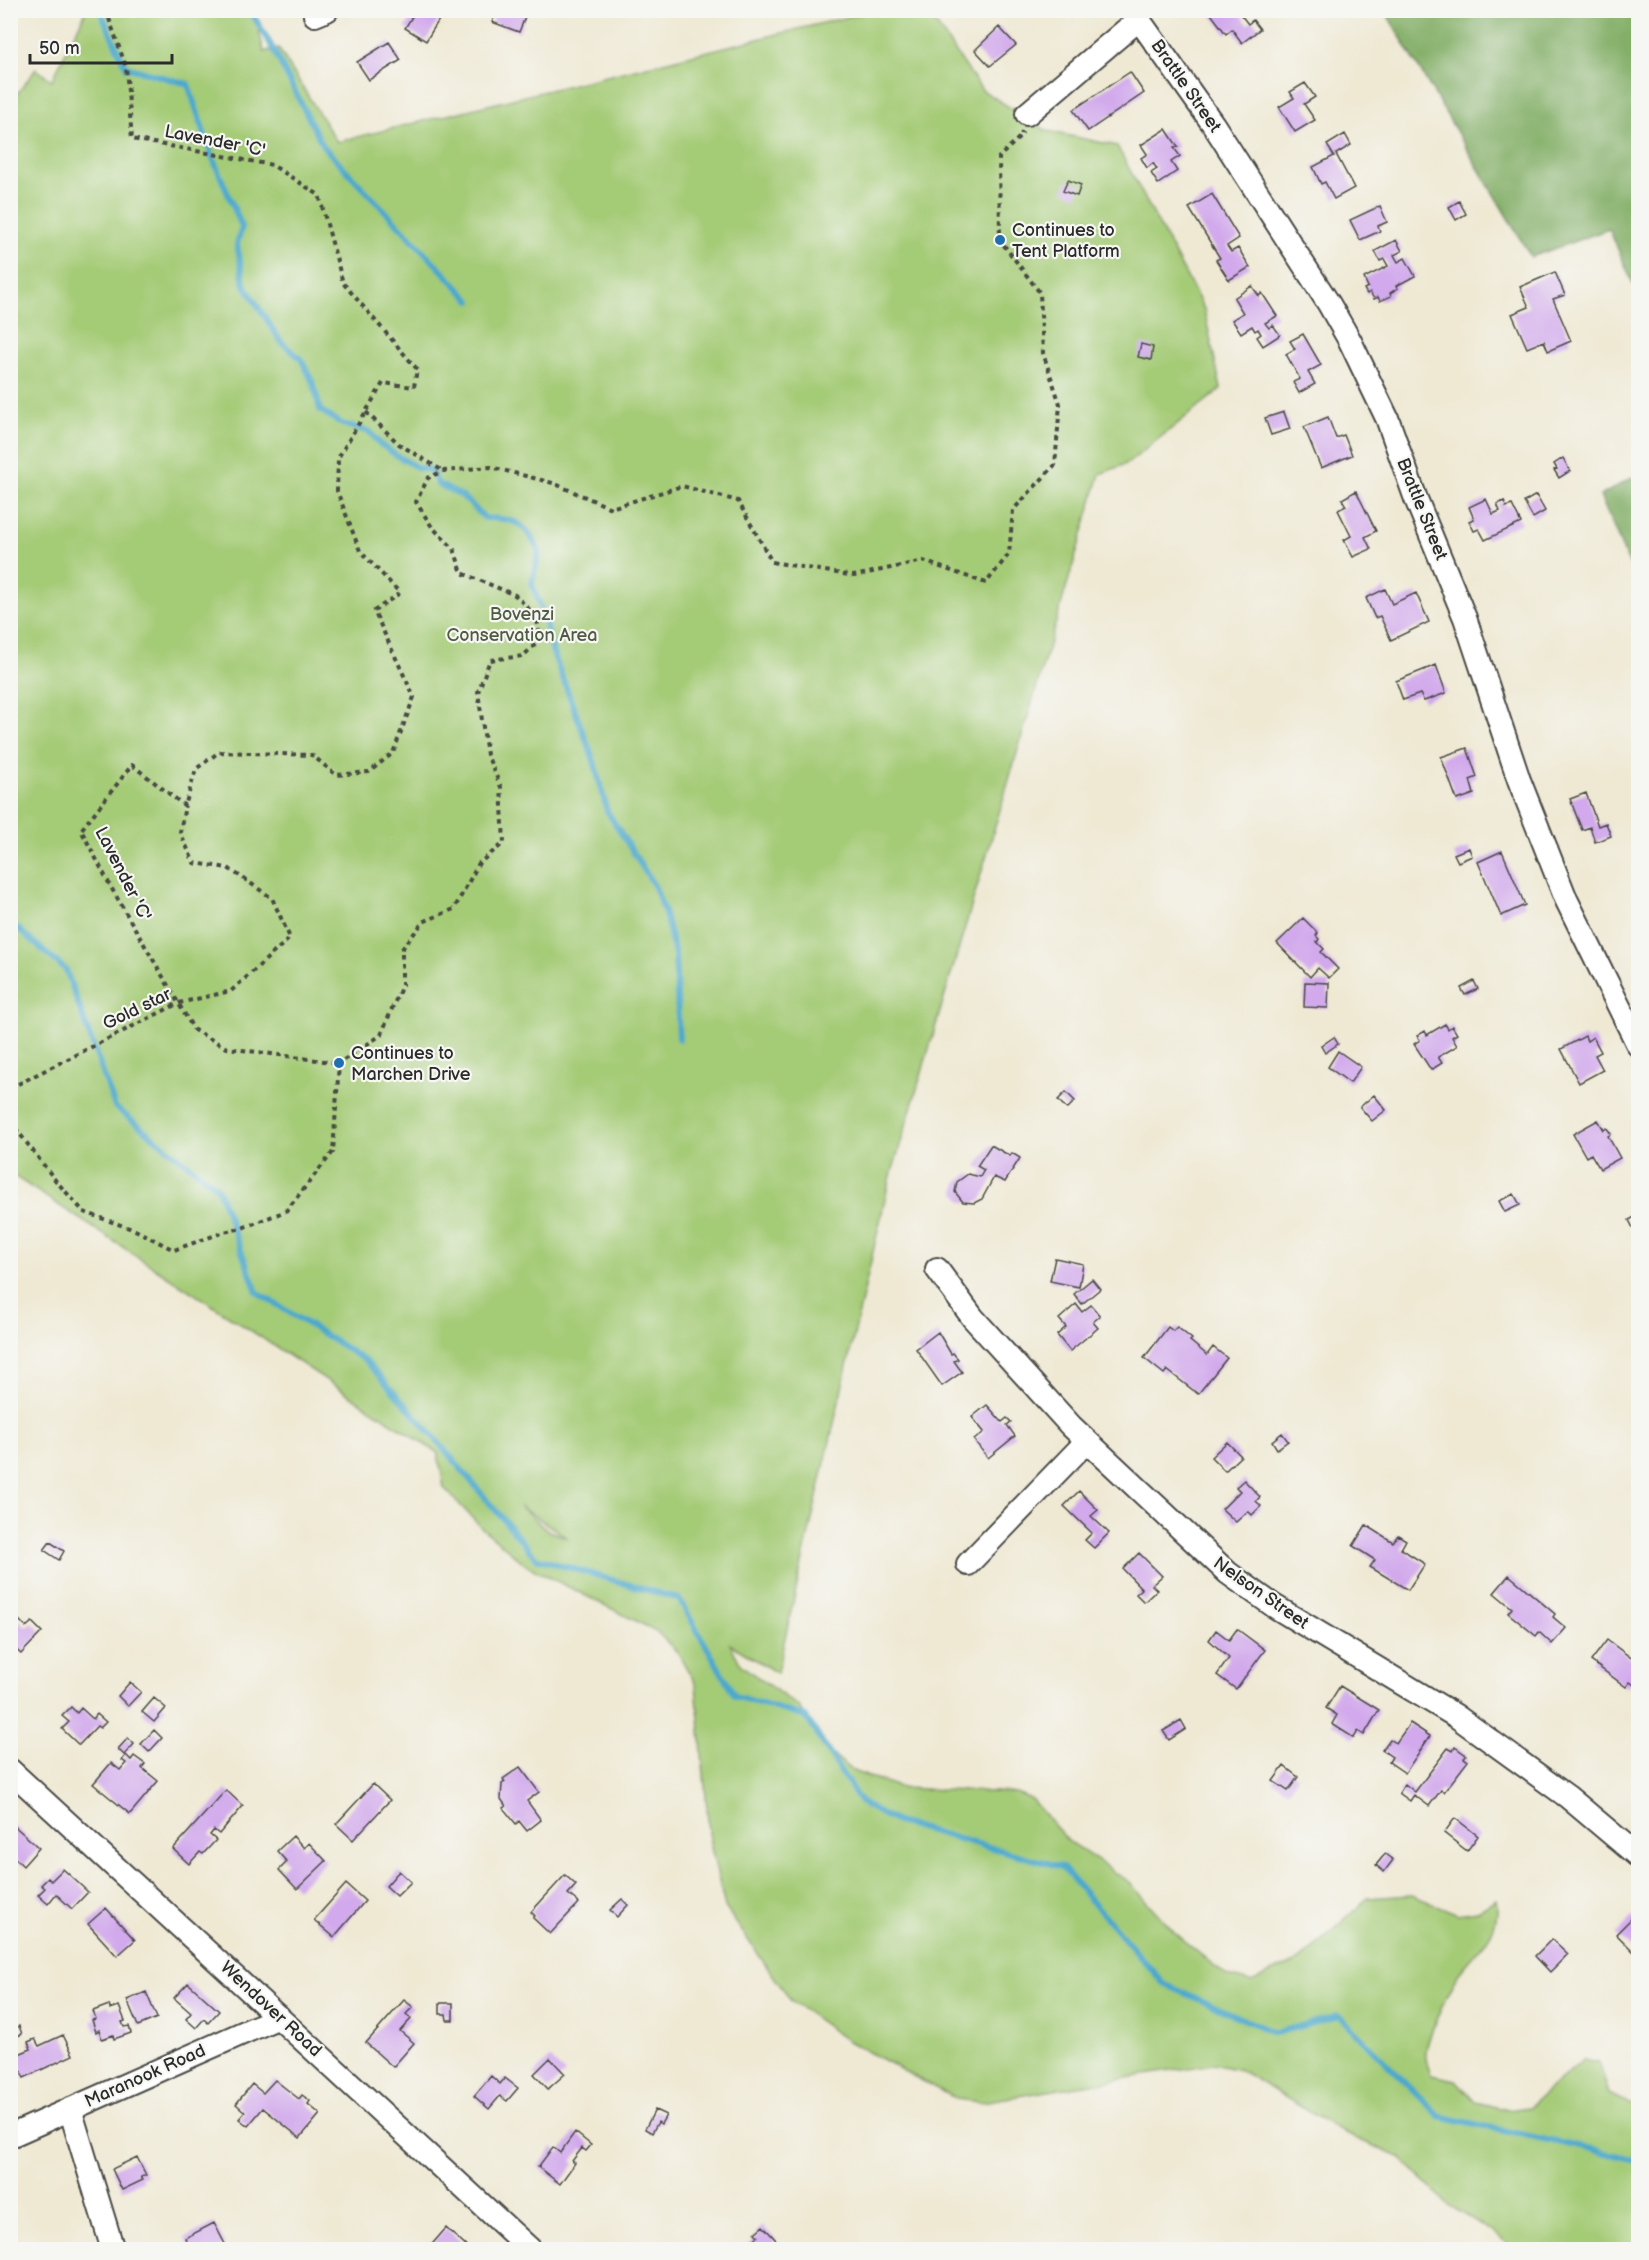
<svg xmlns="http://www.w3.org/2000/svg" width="1649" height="2260" viewBox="0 0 1649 2260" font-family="'Balsamiq Sans',sans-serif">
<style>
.green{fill:#a4cb76;stroke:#687b50;stroke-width:1.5;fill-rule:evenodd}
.forest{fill:#83af67;stroke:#576d49;stroke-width:1.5}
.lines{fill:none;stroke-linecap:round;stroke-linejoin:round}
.stream{stroke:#4ca9cb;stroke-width:6}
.building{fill:#d1a9ec}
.minor-casing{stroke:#484844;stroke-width:26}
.path{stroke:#484844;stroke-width:4;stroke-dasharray:4.5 4.5;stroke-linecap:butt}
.minor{stroke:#fff;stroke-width:22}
.poi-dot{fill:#1f6fb2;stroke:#f6f6f2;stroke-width:2}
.labels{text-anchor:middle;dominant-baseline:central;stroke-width:4.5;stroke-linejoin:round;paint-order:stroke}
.street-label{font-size:18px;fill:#2b2b2b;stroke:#f6f6f2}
.poi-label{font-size:18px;fill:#2b2b2b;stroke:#f6f6f2;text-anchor:start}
.park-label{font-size:18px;fill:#4f5b42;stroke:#f6f6f2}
</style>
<rect width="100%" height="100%" fill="#f6f6f2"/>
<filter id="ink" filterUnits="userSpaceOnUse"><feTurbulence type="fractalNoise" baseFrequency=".0167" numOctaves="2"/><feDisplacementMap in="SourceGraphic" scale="12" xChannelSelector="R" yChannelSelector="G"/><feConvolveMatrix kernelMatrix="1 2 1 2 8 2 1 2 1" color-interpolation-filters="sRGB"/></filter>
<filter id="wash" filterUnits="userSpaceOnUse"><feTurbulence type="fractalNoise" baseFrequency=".008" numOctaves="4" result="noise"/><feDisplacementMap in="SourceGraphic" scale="24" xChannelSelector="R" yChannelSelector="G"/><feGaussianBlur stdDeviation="1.35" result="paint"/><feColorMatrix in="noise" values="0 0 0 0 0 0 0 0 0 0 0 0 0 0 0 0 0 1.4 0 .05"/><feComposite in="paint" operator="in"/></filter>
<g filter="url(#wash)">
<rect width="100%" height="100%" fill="#efe9d4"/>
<path class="green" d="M926,10L982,90L1047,131L1117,146L1204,309L1221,389L1128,463L1100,474L888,1186L777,1673L730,1644L741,1665L799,1707L829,1752L855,1772L902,1788L1016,1793L1031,1799L1068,1841L1128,1881L1178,1936L1227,1976L1251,1982L1300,1960L1368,1898L1412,1895L1458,1914L1477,1911L1496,1899C1502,1932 1480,1947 1461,1971C1451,1982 1424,2043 1426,2057C1426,2063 1429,2069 1431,2075L1456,2080L1476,2102L1508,2110L1529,2107L1584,2059L1599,2062L1609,2094L1638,2108V2249H1512L1495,2233L1450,2206L1399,2157L1346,2134L1240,2070L1213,2064L981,2102L956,2099L848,2041L791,2001L725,1907L710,1843L696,1685L678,1653L656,1631L529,1567L483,1529L444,1488L438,1453L11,1174L10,103L36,69L52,80L86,11H254L264,52L278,48L337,142L872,11ZM520,1507H521L568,1538L549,1531Z"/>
<path class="forest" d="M1385,11H1638V295L1609,229L1531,257Z
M1638,474V584L1600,496Z"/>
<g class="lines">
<path class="stream" d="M100,10L126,67L188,84L211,154L242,227L237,244L244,284L281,342L301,359L314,385L320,410L342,424L370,432L380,444L396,455L418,468L431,470L438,484L462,496L485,518C519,519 523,522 539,551L532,584L544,616L553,653L594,761L607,811L655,887L664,911L675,954L679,1039
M250,10L271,45L323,146L471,301
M10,922L66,970L115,1107L217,1187L257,1292L366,1361L427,1429L536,1558L679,1599L735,1696L806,1717L861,1803L897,1822L1062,1867L1164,1984L1275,2033L1339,2016L1439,2116L1638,2160"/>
</g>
<g id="blocks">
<path class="building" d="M416,10H445L426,41L405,28Z
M497,10L527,12L519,32L492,22Z
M1208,10H1237L1248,24L1253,20L1260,29L1242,43L1232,29L1226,34Z
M999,27L1016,45L990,66L975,50Z
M389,42L401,60L369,80L357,62Z
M1130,72L1144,93L1088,131L1073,110Z
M1305,83L1315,97L1304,104L1315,120L1295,132L1279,107L1294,98L1290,92Z
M1166,129L1178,147L1174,148L1180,156L1171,162L1177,171L1158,184L1151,173L1157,169L1153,163L1147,168L1141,158L1147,154L1141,145Z
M1345,134L1351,145L1336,154L1354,188L1334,199L1325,182L1321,184L1313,167L1334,156L1327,145Z
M1068,180L1081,185L1077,196L1063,191Z
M1212,194L1239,238L1227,246L1231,252L1238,248L1250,267L1229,280L1216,260L1220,258L1189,208Z
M1459,201L1466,214L1456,220L1449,207Z
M1380,206L1387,222L1378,226L1380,231L1360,240L1350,220Z
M1396,240L1402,251L1394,255L1398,262L1405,258L1415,276L1396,286L1398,288L1390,293L1391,296L1380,301L1378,297L1374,299L1370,292L1367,294L1364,289L1368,287L1364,278L1388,266L1384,259L1380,261L1375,251Z
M1555,272L1565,295L1553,299L1571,341L1548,351L1544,341L1527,348L1512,314L1529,307L1520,287Z
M1252,286L1259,296L1262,293L1277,316L1265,323L1269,328L1273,325L1280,335L1263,346L1257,337L1261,334L1258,329L1255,331L1252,326L1241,333L1232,320L1243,313L1234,298Z
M1303,334L1321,365L1308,372L1315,384L1299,393L1293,382L1300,379L1286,354L1295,349L1290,341Z
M1141,344L1153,347L1151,360L1138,357Z
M1284,412L1290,429L1271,435L1265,418Z
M1328,417L1336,438L1344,435L1352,455L1321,468L1304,427Z
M1563,458L1570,471L1559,478L1554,470L1557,469L1554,464Z
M1356,491L1376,531L1365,537L1371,549L1353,557L1344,540L1351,536L1338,510L1346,506L1342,499Z
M1536,495L1545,511L1533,518L1524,502Z
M1486,499L1493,514L1500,511L1497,504L1504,501L1506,507L1512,505L1521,523L1485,540L1479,529L1474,531L1469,521L1474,519L1469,507Z
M1385,589L1392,604L1416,593L1429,622L1391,640L1380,616L1375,618L1366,598Z
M1436,665L1446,693L1424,701L1420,694L1403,700L1396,681Z
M1467,748L1477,777L1470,780L1474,794L1457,800L1441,757Z
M1586,793L1598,826L1606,823L1611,836L1595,842L1590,827L1582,830L1570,799Z
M1469,848L1472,856L1458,862L1454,854Z
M1502,851L1525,905L1501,916L1478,862Z
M1303,918L1318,933L1316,936L1319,939L1317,942L1324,949L1321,952L1338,969L1329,978L1318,968L1310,977L1277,943Z
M1474,981L1478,989L1465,995L1461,988Z
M1305,982L1329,983L1328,1008L1304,1007Z
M1445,1024L1448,1029L1452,1026L1457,1034L1452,1037L1457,1046L1438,1057L1442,1063L1431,1070L1414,1044L1420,1040L1417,1036L1425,1031L1427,1035Z
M1585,1036L1587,1041L1593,1037L1601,1052L1595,1055L1603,1070L1579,1083L1561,1049Z
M1334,1037L1338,1044L1325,1053L1321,1046Z
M1338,1051L1361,1067L1350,1083L1328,1067Z
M1066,1092L1075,1101L1067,1109L1058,1100Z
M1374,1095L1386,1110L1372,1121L1360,1107Z
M1598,1120L1604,1130L1607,1128L1611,1134L1608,1136L1620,1158L1600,1169L1591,1154L1586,1157L1573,1134Z
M991,1145L1010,1156L1012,1153L1020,1158L1005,1182L994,1177L982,1199L974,1203L963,1202L955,1192L957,1182L968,1174L980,1177L984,1170L977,1166Z
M1514,1194L1520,1205L1505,1212L1499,1201Z
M1638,1215V1238L1629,1220Z
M1055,1258L1083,1264L1079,1287L1050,1281Z
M1092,1279L1100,1289L1082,1304L1074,1294Z
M1076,1304L1082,1312L1091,1305L1100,1316L1093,1322L1098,1328L1070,1351L1057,1335L1066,1327L1059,1319Z
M1168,1327L1173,1331L1177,1327L1192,1339L1190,1341L1207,1355L1213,1347L1227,1358L1198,1394L1167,1370L1164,1374L1144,1358Z
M938,1332L951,1354L953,1353L958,1359L954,1361L962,1372L942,1386L916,1349Z
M987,1405L1002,1422L1007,1418L1011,1422L1007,1425L1015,1436L988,1458L974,1440L984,1432L972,1417Z
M1282,1433L1288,1441L1277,1449L1272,1441Z
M1227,1442L1241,1456L1225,1471L1211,1457Z
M1244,1480L1260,1497L1256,1501L1261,1506L1252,1515L1248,1511L1236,1522L1222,1509L1240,1491L1236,1487Z
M1079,1491L1098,1510L1091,1516L1109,1533L1094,1548L1085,1540L1092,1533L1064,1506Z
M1366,1525L1393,1542L1398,1535L1406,1540L1401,1549L1425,1564L1408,1590L1370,1567L1375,1560L1353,1546Z
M50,1542L64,1551L59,1560L44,1550Z
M1139,1553L1162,1576L1152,1585L1157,1590L1144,1602L1136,1594L1142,1589L1123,1569Z
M1509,1575L1555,1614L1553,1617L1566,1628L1552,1644L1539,1632L1536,1636L1508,1613L1512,1608L1494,1593Z
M18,1619L26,1627L32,1622L42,1632L21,1654L10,1644V1626Z
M1237,1629L1265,1650L1236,1689L1217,1675L1229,1658L1209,1640L1216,1630L1229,1640Z
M1607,1640L1638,1663V1688L1630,1682L1626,1687L1591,1661Z
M130,1682L141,1692L128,1706L118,1696Z
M1340,1686L1379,1710L1364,1735L1358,1731L1354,1738L1332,1724L1337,1715L1326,1708Z
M154,1698L166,1708L154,1722L142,1712Z
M71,1707L77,1713L81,1708L93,1719L97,1714L106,1722L100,1728L97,1726L79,1745L62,1729L69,1722L62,1716Z
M1181,1720L1186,1729L1169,1740L1163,1731Z
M1410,1723L1430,1736L1405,1773L1389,1762L1392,1757L1382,1750L1390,1739L1396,1743Z
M154,1730L162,1738L149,1752L141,1744Z
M128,1738L134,1744L124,1755L118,1749Z
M1455,1747L1466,1755L1464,1758L1468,1761L1444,1792L1441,1790L1429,1806L1414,1795L1410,1801L1399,1793L1405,1784L1415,1792L1448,1748L1453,1751Z
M126,1755L131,1760L134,1756L145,1764L142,1768L158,1781L130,1814L93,1784L111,1763L120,1770L126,1763L122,1760Z
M1284,1766L1298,1777L1288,1791L1273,1781Z
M520,1767L539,1792L527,1801L541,1820L527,1831L519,1821L516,1824L503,1808L506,1806L501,1799L502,1784L505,1782L503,1779Z
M373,1784L390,1800L353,1840L336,1824Z
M226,1790L243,1806L219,1834L214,1830L210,1835L216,1840L203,1854L200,1852L189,1864L173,1849Z
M1455,1818L1478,1836L1467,1851L1444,1833Z
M10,1822L39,1848L23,1866L14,1857L10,1861Z
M293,1836L304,1848L309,1843L326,1861L297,1889L279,1870L287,1862L277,1851Z
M1385,1854L1393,1860L1384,1872L1376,1865Z
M63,1869L88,1892L72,1909L56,1894L48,1904L38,1895L45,1888L41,1885L48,1878L51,1881Z
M399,1871L411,1882L397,1896L386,1886Z
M565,1875L576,1885L568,1894L579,1903L550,1934L533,1918L535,1916L531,1912Z
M346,1884L365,1901L334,1937L314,1920Z
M622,1899L628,1905L617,1917L610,1910Z
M106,1908L135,1940L117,1956L88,1924Z
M1635,1915L1638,1918V1956L1616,1934Z
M1552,1939L1568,1954L1550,1972L1535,1956Z
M188,1983L219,2011L208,2023L204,2019L196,2028L186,2019L191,2013L174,1998Z
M146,1992L157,2018L138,2026L127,2000Z
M404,2000L413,2007L406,2014L411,2019L400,2031L414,2043L393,2067L366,2043Z
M440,2003H453V2020H447L446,2014H440Z
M109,2005L110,2009L119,2006L125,2021L122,2022L124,2027L129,2026L131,2033L114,2039L113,2035L102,2039L99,2030L96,2032L92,2020L96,2019L93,2011Z
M19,2026L22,2034L10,2039V2030Z
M63,2035L73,2055L24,2078L14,2056L31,2049L28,2042L35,2039L39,2046Z
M550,2058L565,2074L548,2089L534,2074Z
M491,2076L500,2084L505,2078L518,2088L507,2101L500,2096L489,2109L474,2096Z
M275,2080L299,2099L302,2095L310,2101L308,2104L320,2114L300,2138L263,2108L248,2126L239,2119L245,2112L236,2104L252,2084L263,2093Z
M655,2110L666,2115L661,2124L658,2122L652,2133L645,2129Z
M575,2132L591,2145L586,2151L582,2148L572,2161L575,2163L560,2184L538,2167L553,2147L560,2153Z
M137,2157L146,2175L141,2177L143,2180L122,2190L112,2169Z
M214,2223L225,2244L216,2250H191L185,2238Z
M763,2226L776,2240L765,2250H747L745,2248L758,2236L755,2233Z
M446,2228L470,2250H427Z"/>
</g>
</g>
<g filter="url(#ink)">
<use href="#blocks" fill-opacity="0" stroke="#484844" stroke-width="1.5"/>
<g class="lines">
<g class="minor-casing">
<path id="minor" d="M1132,10L1213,124L1329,304L1350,341L1387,418L1416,499L1465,618L1519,780L1566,899L1638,1045
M315,15L327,10
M1027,114L1138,20
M937,1269L973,1318L1071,1426L1228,1573L1274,1606L1456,1716L1568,1797L1638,1856
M968,1564L1087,1441
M10,1770L531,2250
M70,2109L113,2250
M10,2136L279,2017"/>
</g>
<path class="path" d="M106,10L126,67L132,139L272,165L319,195L343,283L417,369L414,387L383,383L338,458L337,491L360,551L400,593L374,611L414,697L393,753L369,772L336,775L312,755L219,752L196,769L185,806L132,765L81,830L112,889L194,1030L227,1048L339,1063
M366,412L399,444L443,471
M10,1088L179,1003L231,991L290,938L272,898L228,868L194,863L180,832L185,806
M10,1121L56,1181L84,1212L135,1230L174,1250L224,1232L242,1228L286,1211L333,1152L339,1063L381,1035L402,985V949L423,922L454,909L479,863L504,843L501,787L487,755L478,692L490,660L523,656L541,639L536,616L515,595L462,573L454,549L432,527L416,502L428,478L443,471L491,467L553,483L611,508L682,486L738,501L772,562L854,576L923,561L986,583L1009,554L1013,510L1055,465L1060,404L1043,353L1040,293L1000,240L999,157L1021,136L1022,132"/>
<use href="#minor" class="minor"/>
</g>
</g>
<g class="poi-dot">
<circle cx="1000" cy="240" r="6"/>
<circle cx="339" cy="1063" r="6"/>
</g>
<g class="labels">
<g class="street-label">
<text transform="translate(1186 86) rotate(55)">Brattle Street</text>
<text transform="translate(215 141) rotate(11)">Lavender 'C'</text>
<text transform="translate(1422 509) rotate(68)">Brattle Street</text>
<text transform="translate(123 874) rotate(63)">Lavender 'C'</text>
<text transform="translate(137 1009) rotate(-26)">Gold star</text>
<text transform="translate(1261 1593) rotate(35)">Nelson Street</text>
<text transform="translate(271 2009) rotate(43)">Wendover Road</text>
<text transform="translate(145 2076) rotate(-24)">Maranook Road</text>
</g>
<g class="poi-label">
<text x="1012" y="230">Continues to<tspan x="1012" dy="21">Tent Platform</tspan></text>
<text x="351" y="1053">Continues to<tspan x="351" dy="21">Marchen Drive</tspan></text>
</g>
<g class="park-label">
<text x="522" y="614">Bovenzi<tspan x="522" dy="21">Conservation Area</tspan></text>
</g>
</g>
<rect width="1649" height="2260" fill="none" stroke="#f6f6f2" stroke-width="36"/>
<path d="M30 54v9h142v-9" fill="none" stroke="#2b2b2b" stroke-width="3"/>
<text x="39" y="54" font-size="18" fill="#2b2b2b" stroke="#f6f6f2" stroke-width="4.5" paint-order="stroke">50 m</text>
</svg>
